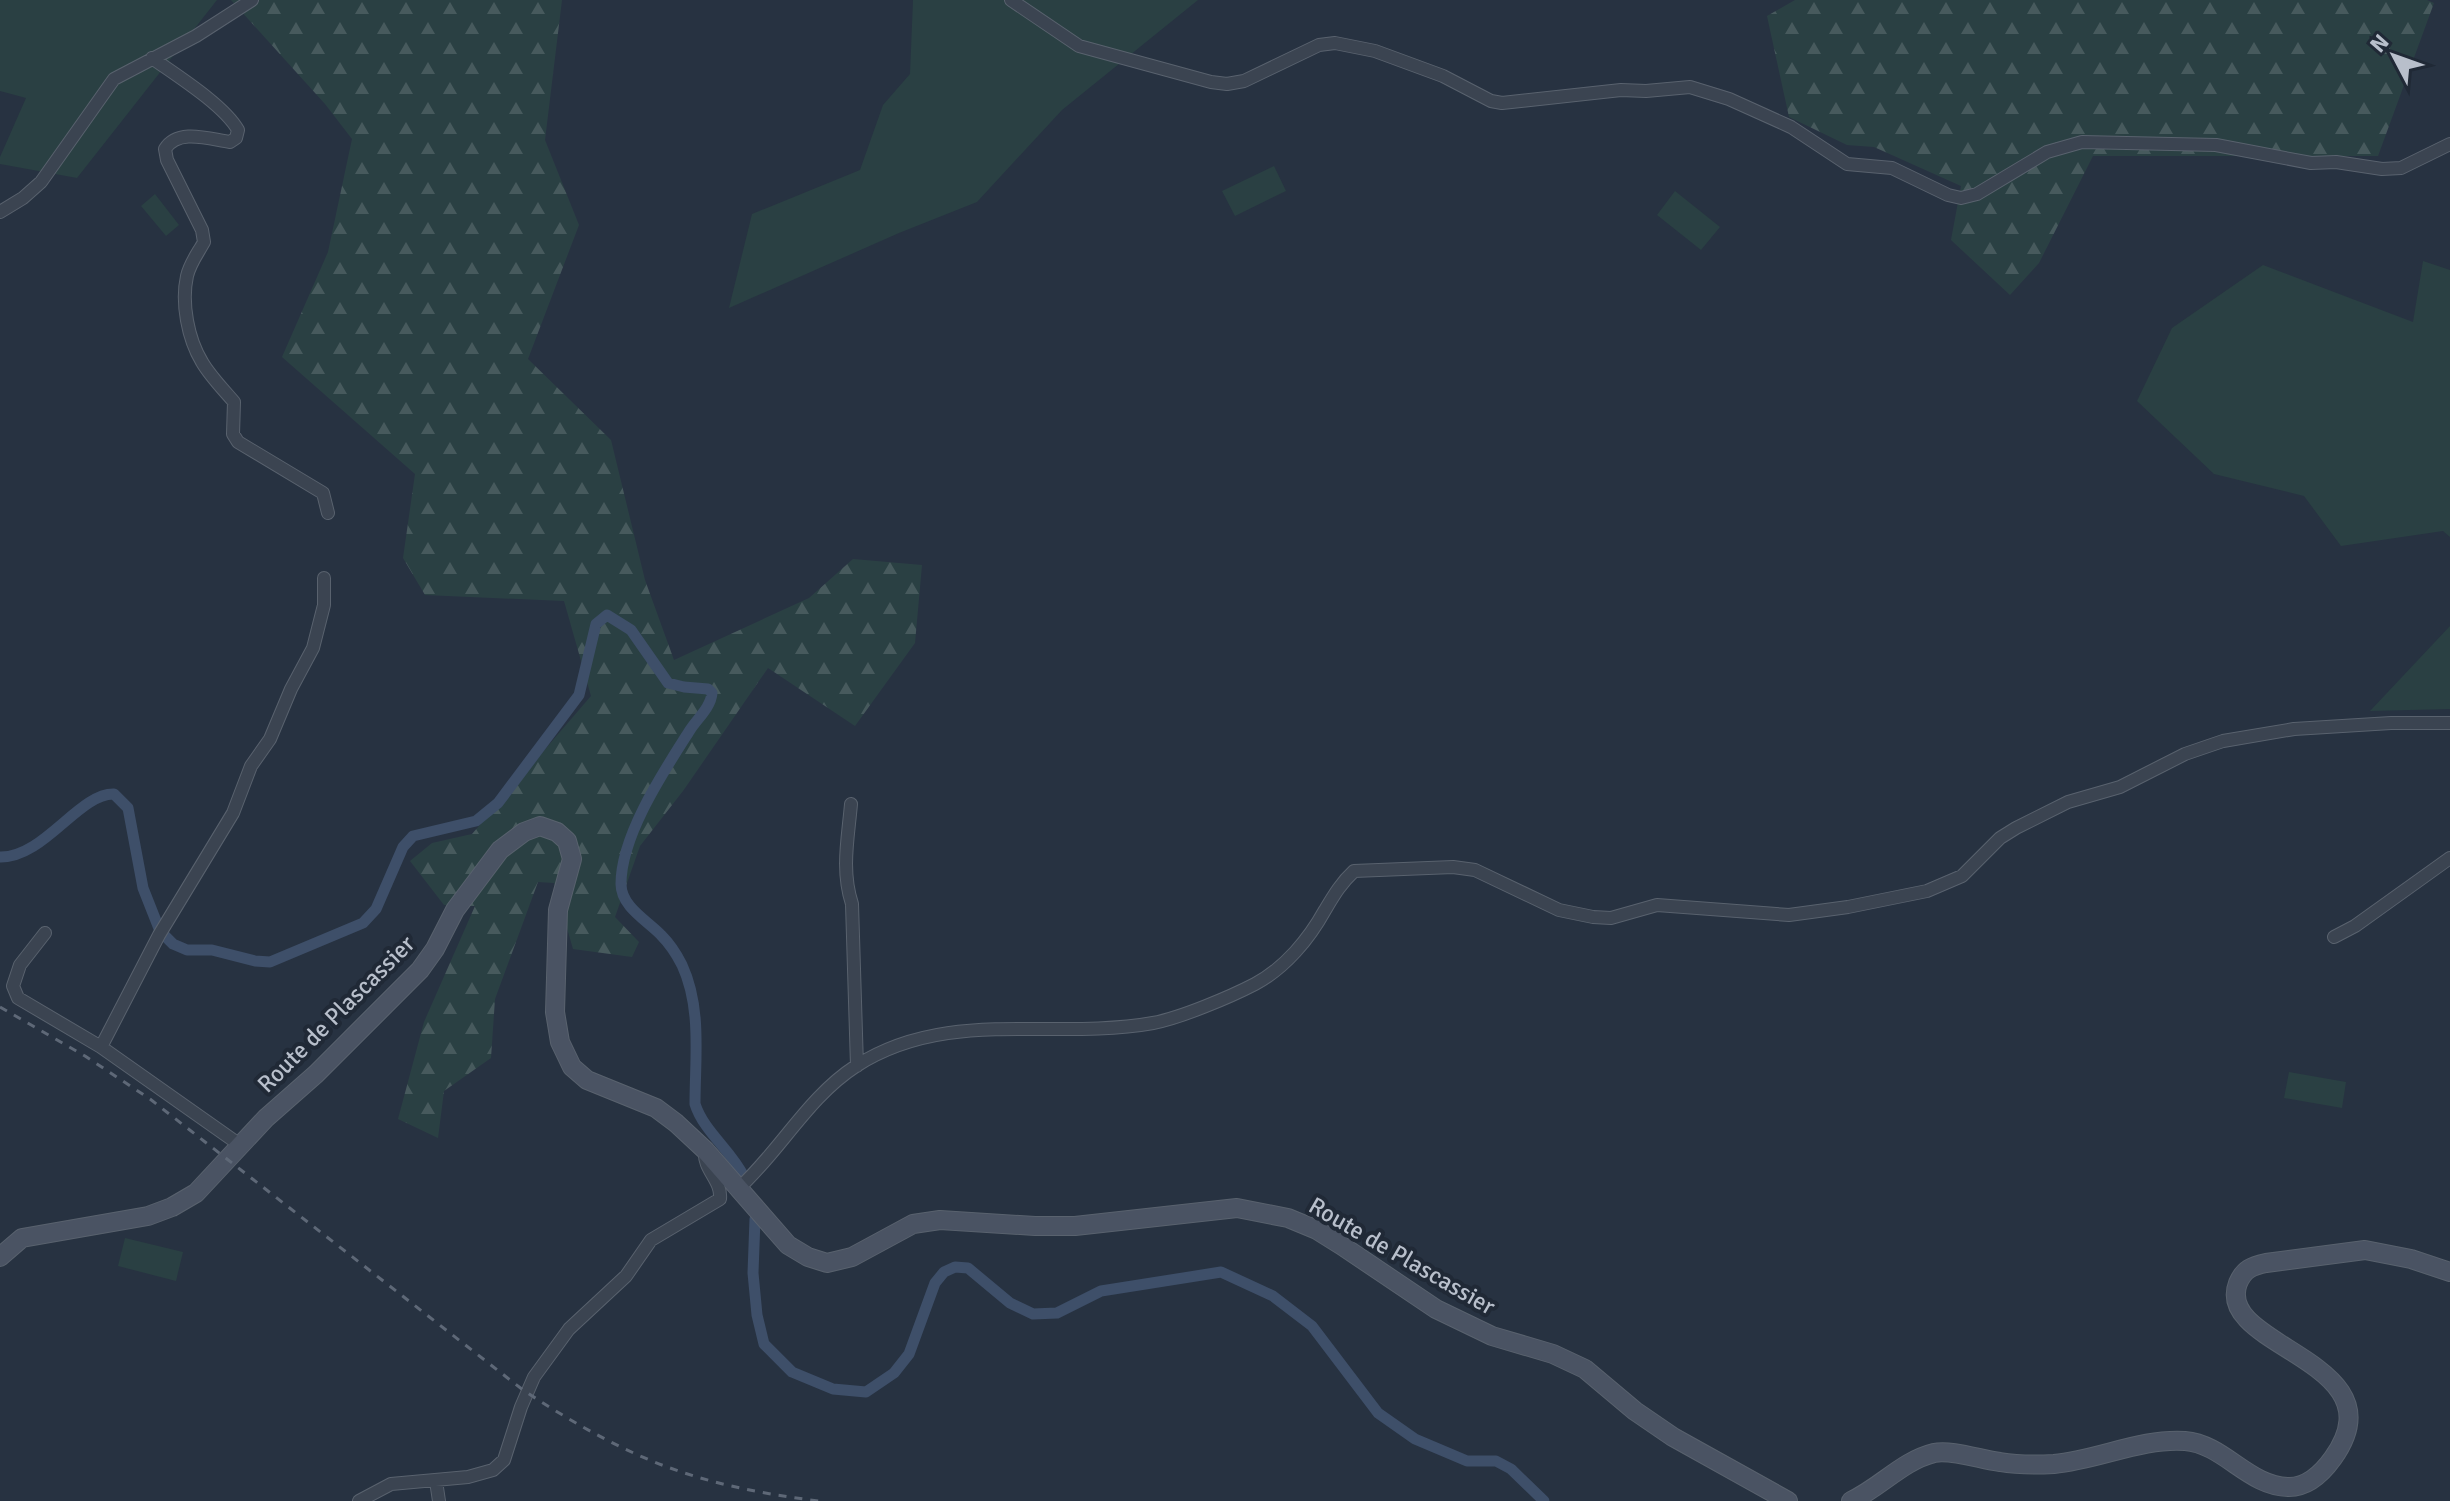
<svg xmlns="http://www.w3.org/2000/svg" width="2450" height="1501" viewBox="0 0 2450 1501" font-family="Signika,sans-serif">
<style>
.green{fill:#2a4043}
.forest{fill:url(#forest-firs)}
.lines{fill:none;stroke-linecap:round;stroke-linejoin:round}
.canal{stroke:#3e4f69;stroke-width:11}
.street-casing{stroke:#59626e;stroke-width:14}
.secondary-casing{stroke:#59626e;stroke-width:20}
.street{stroke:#3b4451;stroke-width:12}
.secondary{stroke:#4a5363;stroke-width:18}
.rail{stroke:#5e6877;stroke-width:3;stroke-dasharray:8 8;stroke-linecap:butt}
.labels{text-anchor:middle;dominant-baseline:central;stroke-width:8;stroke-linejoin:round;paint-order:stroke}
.street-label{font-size:24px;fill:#b8bfcb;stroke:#202936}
</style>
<defs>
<pattern id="forest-firs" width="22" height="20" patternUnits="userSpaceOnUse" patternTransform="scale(2)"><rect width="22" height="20" fill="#2a4043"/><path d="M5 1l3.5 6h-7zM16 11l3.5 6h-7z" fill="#475a5d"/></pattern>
</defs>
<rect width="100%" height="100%" fill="#273241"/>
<path class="green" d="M0,0H217L77,178L0,164V157L26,98L0,91Z
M913,0H1198L1062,110L977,202L899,233L729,308L752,214L860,170L883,105L910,74Z
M1274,166L1286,191L1235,216L1222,191Z
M1675,191L1720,227L1701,250L1657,215Z
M155,194L179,225L166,236L141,206Z
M2423,261L2450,270V537L2443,531L2341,546L2304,496L2214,474L2137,401L2172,328L2263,265L2413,322Z
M2450,626V709L2370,711Z
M2289,1072L2346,1082L2342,1108L2284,1098Z
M125,1238L183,1252L176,1281L118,1266Z"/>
<path class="forest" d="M231,0H562L545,140L579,225L528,359L611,440L645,580L674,660L809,598L853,559L922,565L915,643L855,726L768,668L683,791L640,846L615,917L639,942L632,957L573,949L554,883L538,882L495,999L491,1058L444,1091L438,1138L398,1119L424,1022L475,906L444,905L410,861L432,843L472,834L591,696L564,601L425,595L403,558L415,474L282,357L328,252L352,139L325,104Z
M1795,0H2427L2434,3L2378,156H2093L2039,263L2010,295L1951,240L1961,186L1874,147L1847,145L1789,117L1767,16Z"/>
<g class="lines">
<path class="canal" d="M0,857C44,858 79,793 114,794L128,808L143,888L160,931
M163,934L173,944L187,950H212L255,961L270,962L363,923L376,909L403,847L413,836L476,821L498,803L579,695L596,624L607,615L631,630L668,683L684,687L708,689L712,693C711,707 697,719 690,730C664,771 621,835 621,884C621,907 648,921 661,935C669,943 677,955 682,965C702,1008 695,1058 695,1104C704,1132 731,1150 744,1177
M755,1219L753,1273L757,1315L764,1344L792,1372L833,1389L866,1392L894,1373L909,1354L935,1283L944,1272L955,1267L968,1268L1010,1303L1033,1314L1057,1313L1101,1291L1221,1272L1273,1296L1312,1326L1378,1413L1415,1439L1467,1461H1496L1511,1469L1544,1501"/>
<g class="street-casing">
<path id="street" d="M1011,0L1079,46L1211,82L1227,84L1244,81L1319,45L1335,43L1375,51L1443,76L1491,101L1502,103L1621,90L1646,91L1690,87L1729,99L1791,127L1847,164L1892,168L1948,195L1961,198L1977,194L2047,152L2082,142L2216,145L2311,163L2336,162L2382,169L2401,168L2450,144
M152,58C176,75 224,105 238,130L236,138L230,142C209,139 178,128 165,149L167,160L202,230L204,242C198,253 190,263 187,276C181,303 188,339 202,362C210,376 223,389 234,402L233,434L238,442L323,493L328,513
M0,212L23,198L41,182L114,79L196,36L252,0
M851,804C848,839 841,870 852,904L857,1066
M45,933L20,965L13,986L18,998L101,1047L240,1145
M2334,937L2355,926L2450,858
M101,1047L159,935L233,813L251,766L270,739L291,689L313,648L324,605V578
M738,1189C780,1151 808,1097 856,1066C948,1007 1052,1041 1153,1023C1180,1018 1230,997 1255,984C1285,968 1309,939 1325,910C1334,895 1341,883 1354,871L1453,867L1475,870L1559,910L1593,917L1611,918L1657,905L1789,915L1848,907L1927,891L1962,876L2000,838L2016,828L2068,802L2120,787L2185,754L2223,741L2294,729L2391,723H2450
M436,1481L439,1501
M359,1501L391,1484L468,1477L493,1470L504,1460L521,1407L534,1377L569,1329L626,1276L651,1240L720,1199C722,1180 703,1170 705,1151"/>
</g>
<g class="secondary-casing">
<path id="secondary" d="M0,1257L22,1238L148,1216L172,1207L196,1193L266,1118L316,1074L420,970L435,949L455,910L500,850L524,832L540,826L557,832L567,841L572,859L558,910L555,1012L560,1042L572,1067L587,1080L656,1108L676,1123L705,1150L788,1245L808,1257L827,1263L852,1257L913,1224L940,1220L1035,1226H1075L1237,1208L1288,1218L1317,1230L1341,1245L1436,1309L1492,1336L1553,1354L1585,1369L1635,1411L1673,1437L1788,1501
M1851,1501C1881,1487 1902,1461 1934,1453C1951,1449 1982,1460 2000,1462C2017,1465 2037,1465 2054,1464C2098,1460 2141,1438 2185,1441C2224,1444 2249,1487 2289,1487C2308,1487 2323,1472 2333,1458C2403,1360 2213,1348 2238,1283C2244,1269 2252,1266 2266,1263L2365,1250L2411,1259L2450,1272"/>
</g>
<use href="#street" class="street"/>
<use href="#secondary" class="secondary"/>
<path class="rail" d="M0,1007L85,1056L150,1099L523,1390C564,1417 606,1442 652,1461C705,1483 762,1494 819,1501"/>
</g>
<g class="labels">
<g class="street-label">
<text transform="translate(336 1014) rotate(-45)">Route de Plascassier</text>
<text transform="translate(1402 1256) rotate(30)">Route de Plascassier</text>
</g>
</g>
<g transform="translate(2394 56) rotate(311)" stroke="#202936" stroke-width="6" paint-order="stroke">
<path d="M0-6L14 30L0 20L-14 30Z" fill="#b8bfcb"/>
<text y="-12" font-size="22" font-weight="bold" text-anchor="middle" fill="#b8bfcb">N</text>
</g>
</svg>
